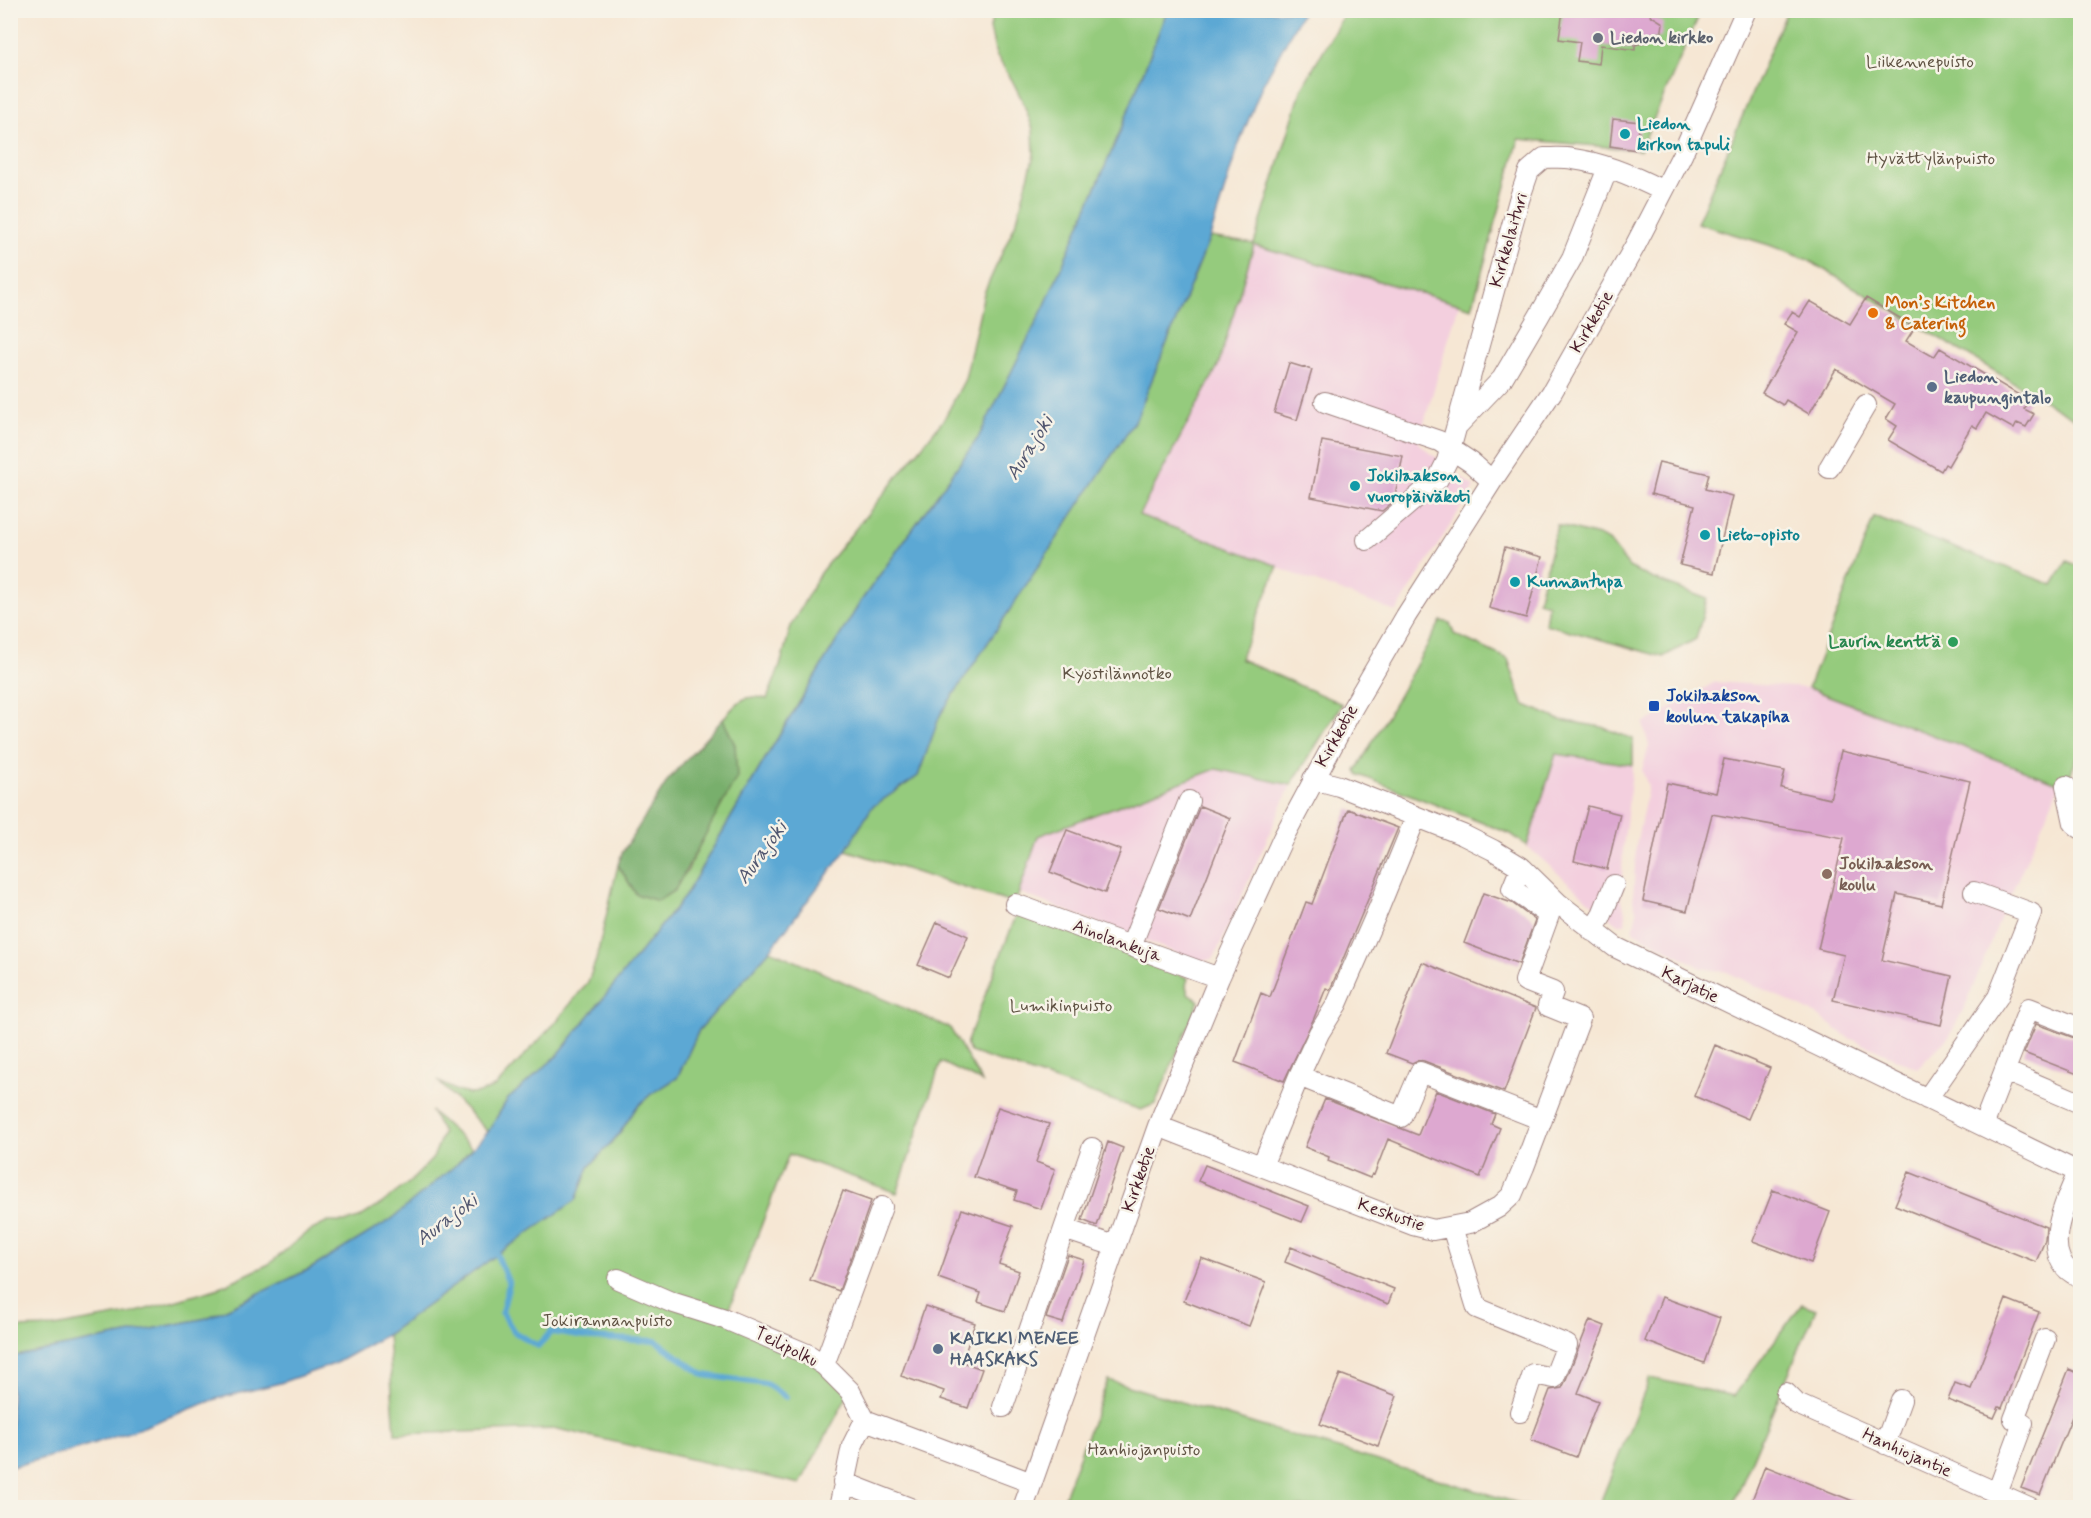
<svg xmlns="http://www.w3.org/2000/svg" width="2091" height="1518" viewBox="0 0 2091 1518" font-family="Mynerve,sans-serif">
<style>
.built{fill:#f3cfde}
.green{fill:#95cb7d;stroke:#707554;stroke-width:1.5}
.forest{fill:#78af6c;stroke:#61674c;stroke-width:1.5}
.water{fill:#5ba8d4;stroke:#526480;stroke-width:1.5}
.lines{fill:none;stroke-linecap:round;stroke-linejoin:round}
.stream{stroke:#5ba8d4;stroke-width:6}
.building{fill:#dda8d0}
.minor-casing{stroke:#a08380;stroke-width:22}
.minor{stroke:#fff;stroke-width:20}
.worship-dot{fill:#6b7280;stroke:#f7f3e8;stroke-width:2}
.culture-dot{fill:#0f9aa8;stroke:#f7f3e8;stroke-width:2}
.food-dot{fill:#e8710a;stroke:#f7f3e8;stroke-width:2}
.service-dot{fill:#5c6f8a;stroke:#f7f3e8;stroke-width:2}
.leisure-dot{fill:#2e9e5b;stroke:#f7f3e8;stroke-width:2}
.transit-dot{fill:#1a4fb4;stroke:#f7f3e8;stroke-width:2}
.education-dot{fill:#8d6e63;stroke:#f7f3e8;stroke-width:2}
.labels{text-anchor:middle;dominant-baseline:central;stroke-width:5;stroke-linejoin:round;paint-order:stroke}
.worship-label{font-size:18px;font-weight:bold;fill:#5b616d;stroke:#f7f3e8;text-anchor:start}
.park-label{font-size:18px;fill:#605344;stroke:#f7f3e8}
.culture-label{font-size:18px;font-weight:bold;fill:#0d838f;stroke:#f7f3e8;text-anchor:start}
.street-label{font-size:18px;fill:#4a1f2b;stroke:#f7f3e8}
.food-label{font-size:18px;font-weight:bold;fill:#c56008;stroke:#f7f3e8;text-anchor:start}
.service-label{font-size:18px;font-weight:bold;fill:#4e5e75;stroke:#f7f3e8;text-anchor:start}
.leisure-label{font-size:18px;font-weight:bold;fill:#27864d;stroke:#f7f3e8;text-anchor:end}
.transit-label{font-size:18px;font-weight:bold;fill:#164399;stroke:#f7f3e8;text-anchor:start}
.education-label{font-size:18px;font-weight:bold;fill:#785e54;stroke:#f7f3e8;text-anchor:start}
.water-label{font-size:20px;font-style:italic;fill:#51566f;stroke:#f7f3e8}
</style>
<rect width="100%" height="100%" fill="#f7f3e8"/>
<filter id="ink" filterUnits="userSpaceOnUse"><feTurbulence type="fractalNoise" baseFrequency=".0167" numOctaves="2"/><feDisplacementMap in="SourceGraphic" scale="12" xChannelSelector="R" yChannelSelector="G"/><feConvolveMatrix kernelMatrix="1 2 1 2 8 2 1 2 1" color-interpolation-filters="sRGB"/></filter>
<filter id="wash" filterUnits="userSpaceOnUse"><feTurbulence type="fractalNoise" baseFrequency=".008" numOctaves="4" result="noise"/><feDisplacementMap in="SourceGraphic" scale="24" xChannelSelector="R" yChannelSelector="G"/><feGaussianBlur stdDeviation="1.35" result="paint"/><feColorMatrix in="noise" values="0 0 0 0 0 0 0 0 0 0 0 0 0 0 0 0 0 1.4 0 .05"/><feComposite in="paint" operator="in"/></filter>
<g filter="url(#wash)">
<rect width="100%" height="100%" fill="#f6e7d4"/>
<path class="built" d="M1254,245L1459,304L1418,443L1474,487L1396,612L1139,516L1218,366Z
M1715,682L1808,688L2060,784L2000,919L1967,1002L1949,1037L1917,1068L1847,1037L1817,1015L1727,972L1702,968L1633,931L1637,912L1633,901L1636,846L1648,786L1642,770L1649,746L1643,724Z
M1556,754L1633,765L1623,848L1621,898L1626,914L1625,924H1619L1596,907L1527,846Z
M1216,769L1291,785L1214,958L1200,962L1018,892L1038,836Z"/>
<path class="green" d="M997,10L1167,11L1120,132L1045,305L978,438L861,601L765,759L685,896L557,1056L507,1100L488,1132L438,1081L457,1091L469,1094L480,1093L496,1086L555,1023L588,982L596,960L618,865L636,894L687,872L701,842L735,745L723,719C737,703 744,692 767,699L780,666L791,626L820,573L944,419L965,379L984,293L1017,220L1034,155L1033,129L1023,102L1012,80L996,55L990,28L992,18Z
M1346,11H1701L1640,150L1519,139L1472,308L1254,245L1218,366L1139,515L1278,566L1240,659L1342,704L1291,785L1216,769L1038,836L1015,904L846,850L872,807L918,776L940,715L1136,419L1210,237L1254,244L1302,88Z
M1787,11H2013V16L2080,12V422L1808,260L1769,245L1697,223Z
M1874,517L2053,585L2067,561L2080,567V750L2066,786L1808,688Z
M1557,525L1598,536L1609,541L1629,567L1651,578L1707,599L1696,639L1663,657L1545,624L1548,604L1538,601Z
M1441,621L1450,623L1454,634L1508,659L1523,704L1560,720L1602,727L1633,739V765L1556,754L1527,846L1511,834L1359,775L1356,771Z
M1018,911L1188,978L1186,986L1188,993L1199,1001L1155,1104L1141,1110L970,1052L966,1044Z
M770,950L950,1028L982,1082L941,1062L897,1193L789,1154L725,1319L807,1354L850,1391L800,1484L558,1429L395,1434L388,1334L498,1254L576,1200L589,1167L619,1134L636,1108L651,1094L677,1078L699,1030Z
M431,1111L472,1148L457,1164L392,1219L310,1269L207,1318L11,1357V1328L54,1327L133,1313L216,1289L269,1264L306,1233L328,1222H345L359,1218L381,1204L411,1181L433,1158L443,1133Z
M1802,1304L1816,1309L1732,1507L1598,1508L1650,1378L1734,1396Z
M1108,1380L1531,1507H1060Z"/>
<path class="forest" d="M723,719L735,745L737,777L675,890L658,901L636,894L618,865L622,853L668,780Z"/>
<path class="water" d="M1167,11H1303L1262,86L1238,146L1210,237L1136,419L940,715L918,776L872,807L846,850L770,950L699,1030L677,1078L651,1094L636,1108L619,1134L589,1167L576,1200L498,1254L388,1334L334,1364L280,1383L216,1399L135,1430L70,1451L11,1467V1357L207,1318L310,1269L392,1219L457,1164L488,1132L507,1100L557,1056L685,896L765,759L861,601L978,438L1045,305L1120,132Z"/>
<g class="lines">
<path class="stream" d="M494,1248L509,1284L502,1312L514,1332L538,1346L551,1332L592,1338L656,1341L704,1375L766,1384L786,1397"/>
</g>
<g id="blocks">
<path class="building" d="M1563,10H1651L1650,15L1663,23L1661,37L1635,45V50L1601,45L1599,64L1577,61L1580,42L1559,39Z
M1613,119L1640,122L1636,150L1610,146Z
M1866,298L1915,327L1906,341L1934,357L1940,348L2029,401L2024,409L2034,414L2026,427L2017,423L2014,429L1986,413L1977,428L1972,425L1948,466L1945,464L1941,471L1888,440L1897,426L1886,419L1895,404L1836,369L1809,414L1786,400L1783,405L1762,393L1798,332L1784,324L1792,312L1800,317L1810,301L1850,324Z
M1289,363L1312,370L1297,420L1274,413Z
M1322,441L1403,456L1394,501L1382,511L1311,497Z
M1659,462L1709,474L1705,489L1732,496L1714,573L1680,565L1695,505L1651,494Z
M1505,547L1542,557L1526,618L1489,608Z
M1841,751L1970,781L1941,904L1897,894L1882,960L1952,976L1941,1025L1833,1000L1844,955L1818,949L1844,838L1712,814L1687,911L1643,901L1667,783L1716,793L1724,759L1785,771L1781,788L1830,799Z
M1200,806L1230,818L1190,920L1159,908Z
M1588,806L1620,814L1607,869L1574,861Z
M1348,809L1398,828L1330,990L1326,988L1314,1018L1284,1081L1235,1062L1261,993L1270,997L1306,902L1312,904Z
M1067,830L1121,850L1105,893L1050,872Z
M1483,893L1512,903L1535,920L1519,964L1464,943Z
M937,922L968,936L949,978L918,965Z
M1422,962L1536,1008L1504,1092L1424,1061L1418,1060L1412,1063L1386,1053Z
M2036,1024L2080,1040V1075L2024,1053Z
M1715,1045L1770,1068L1748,1119L1694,1096Z
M1436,1091L1495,1114L1491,1124L1500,1128L1480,1177L1388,1139L1374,1175L1372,1174L1370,1178L1328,1161L1329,1157L1305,1147L1325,1099L1418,1135Z
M998,1107L1049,1124L1036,1162L1055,1169L1041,1209L1014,1200L1017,1191L974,1177Z
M1108,1142L1123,1148L1097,1226L1082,1220Z
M1205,1165L1309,1206L1302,1222L1198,1181Z
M1909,1172L2046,1227L2045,1240L2036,1262L1895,1205Z
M1773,1190L1830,1212L1811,1263L1753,1241Z
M843,1191L871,1201L839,1291L810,1280Z
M962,1209L1013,1226L999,1264L1019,1271L1005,1311L978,1302L981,1293L938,1278Z
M1291,1247L1394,1289L1388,1304L1285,1262Z
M1068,1255L1084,1260L1063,1323L1046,1318Z
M1201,1258L1266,1282L1249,1326L1184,1301Z
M1662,1297L1720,1318L1704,1363L1645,1341Z
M2006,1299L2039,1312L2002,1408L1999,1407L1994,1418L1948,1400L1955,1383L1971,1389Z
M925,1306L975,1323L962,1362L982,1369L968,1408L941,1399L944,1391L901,1376Z
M1590,1320L1605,1326L1578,1393L1598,1401L1576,1457L1531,1440L1550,1390L1562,1388L1565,1382Z
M2069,1369L2080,1374V1397L2040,1495L2021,1488Z
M1340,1374L1397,1396L1378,1446L1320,1424Z
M1765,1466L1868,1507V1508H1749Z"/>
</g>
</g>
<g filter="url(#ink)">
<use href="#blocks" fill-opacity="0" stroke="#a08380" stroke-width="1.5"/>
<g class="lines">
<g class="minor-casing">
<path id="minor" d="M1325,402L1439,441L1472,463L1492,481
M1458,425L1502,379L1539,316L1572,258L1608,168
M1829,468L1866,405
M1367,540L1438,479L1447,461L1519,200L1529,171L1544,158C1554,158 1564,157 1573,159C1604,163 1636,177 1663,191
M1313,779L1339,786L1463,835L1493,850L1521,867L1558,903L1615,947L2080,1173
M2066,786L2074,823L2080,828
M1015,904L1219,978
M1592,931L1601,917L1614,885
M1131,946L1189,801
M2005,1071L2080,1103
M1299,1076L1401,1117L1420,1072L1542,1120
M1927,1099L1998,997L2031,913L1974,892
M1158,1126L1413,1225L1433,1230L1470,1223L1499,1207L1512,1195L1524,1167L1580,1019L1548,1006L1553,992L1525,981L1549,915L1512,889L1521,867
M1983,1126L2029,1008L2080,1028
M1262,1166L1299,1076L1319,1033L1337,1004L1378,910L1416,817
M2080,1168C2067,1199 2035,1259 2080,1277
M1452,1227L1477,1308L1567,1345L1554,1378L1533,1374L1520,1412
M1064,1229L1092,1148
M618,1279L671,1302L725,1319L807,1354L824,1365L850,1391L865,1420L1032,1483
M824,1365L882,1207
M1786,1393L1797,1404L2031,1508
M1003,1407L1064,1229L1115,1246
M1885,1444L1901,1400
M843,1482L910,1508
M1997,1493L2023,1423L2014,1419L2045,1339
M839,1508L852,1446L865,1420
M1023,1508L1158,1126L1219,978L1283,838L1352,709L1406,616L1492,481L1552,392L1635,246L1682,155L1746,10"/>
</g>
<use href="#minor" class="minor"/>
</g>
</g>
<circle class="worship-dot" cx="1598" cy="38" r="6"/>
<g class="culture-dot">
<circle cx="1625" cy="134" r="6"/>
<circle cx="1355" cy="486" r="6"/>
<circle cx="1705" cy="535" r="6"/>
<circle cx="1515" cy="582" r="6"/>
</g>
<circle class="food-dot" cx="1873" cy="313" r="6"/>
<g class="service-dot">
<circle cx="1932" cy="387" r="6"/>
<circle cx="938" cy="1349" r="6"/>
</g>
<circle class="leisure-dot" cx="1953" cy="642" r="6"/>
<rect class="transit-dot" x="1648" y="700" width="12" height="12" rx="3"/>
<circle class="education-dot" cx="1827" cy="874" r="6"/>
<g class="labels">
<g class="worship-label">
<text x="1610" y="38">Liedon kirkko</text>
</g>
<g class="park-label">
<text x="1920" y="62">Liikennepuisto</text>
<text x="1931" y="159">Hyvättylänpuisto</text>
<text x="1117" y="674">Kyöstilännotko</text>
<text x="1061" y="1006">Lumikinpuisto</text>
<text x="607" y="1321">Jokirannanpuisto</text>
<text x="1144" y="1450">Hanhiojanpuisto</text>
</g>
<g class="culture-label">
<text x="1637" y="124">Liedon<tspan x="1637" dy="21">kirkon tapuli</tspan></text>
<text x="1367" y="476">Jokilaakson<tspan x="1367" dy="21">vuoropäiväkoti</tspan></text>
<text x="1717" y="535">Lieto-opisto</text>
<text x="1527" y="582">Kunnantupa</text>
</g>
<g class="street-label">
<text transform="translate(1509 240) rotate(-74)">Kirkkolaituri</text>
<text transform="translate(1592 322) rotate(-60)">Kirkkotie</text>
<text transform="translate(1337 736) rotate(-61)">Kirkkotie</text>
<text transform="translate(1117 941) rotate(20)">Ainolankuja</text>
<text transform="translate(1690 985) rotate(26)">Karjatie</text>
<text transform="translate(1139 1179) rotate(-71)">Kirkkotie</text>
<text transform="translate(1391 1215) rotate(19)">Keskustie</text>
<text transform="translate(786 1347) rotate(26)">Teilipolku</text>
<text transform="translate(1907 1453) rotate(24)">Hanhiojantie</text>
</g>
<g class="food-label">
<text x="1885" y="303">Mon’s Kitchen<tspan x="1885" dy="21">&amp; Catering</tspan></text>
</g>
<g class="service-label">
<text x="1944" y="377">Liedon<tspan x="1944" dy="21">kaupungintalo</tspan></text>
<text x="950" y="1339">KAIKKI MENEE<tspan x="950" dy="21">HAASKAKS</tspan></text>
</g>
<g class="leisure-label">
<text x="1941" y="642">Laurin kenttä</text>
</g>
<g class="transit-label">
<text x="1666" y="696">Jokilaakson<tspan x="1666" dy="21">koulun takapiha</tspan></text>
</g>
<g class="education-label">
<text x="1839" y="864">Jokilaakson<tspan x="1839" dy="21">koulu</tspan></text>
</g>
<g class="water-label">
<text transform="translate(1030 448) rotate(-58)">Aurajoki</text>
<text transform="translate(762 853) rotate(-54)">Aurajoki</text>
<text transform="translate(447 1220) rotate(-37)">Aurajoki</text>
</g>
</g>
<rect width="2091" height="1518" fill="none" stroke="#f7f3e8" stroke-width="36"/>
</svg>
